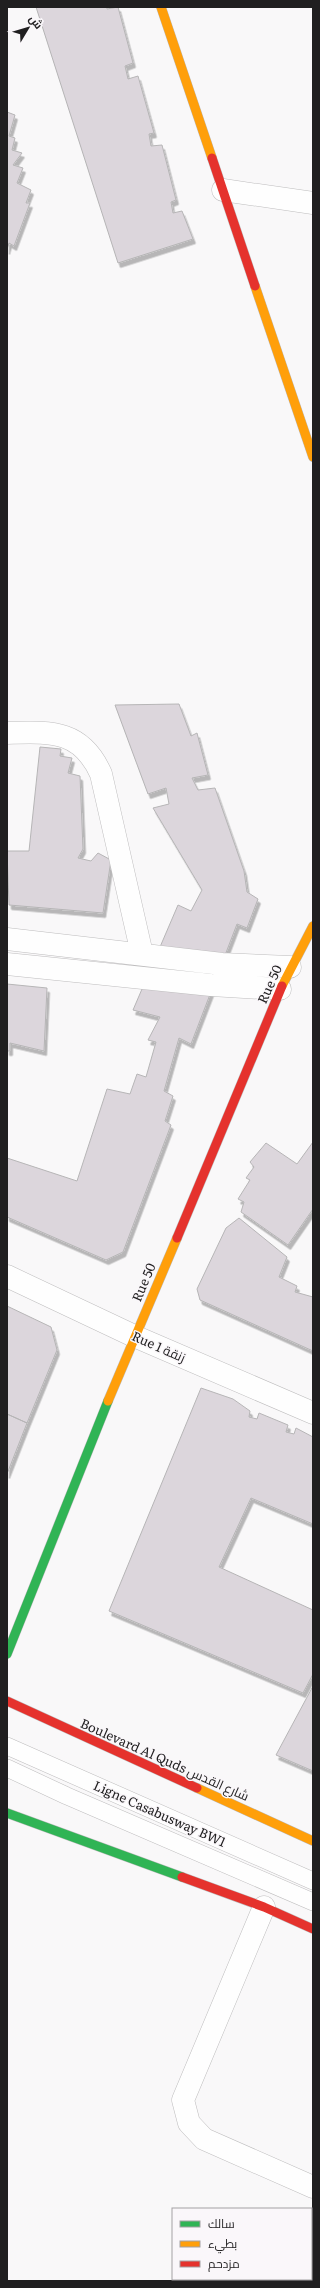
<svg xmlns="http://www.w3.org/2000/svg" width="320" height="2288" viewBox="0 0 320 2288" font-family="Literata,Cairo,serif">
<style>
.building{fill:#dcd6dc;stroke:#b6b5b6;filter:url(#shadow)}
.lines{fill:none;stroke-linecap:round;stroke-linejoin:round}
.lane-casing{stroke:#bebdbe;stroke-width:18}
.street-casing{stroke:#bebdbe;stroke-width:23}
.fast-casing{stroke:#bebdbe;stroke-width:10}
.slow-casing{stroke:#bebdbe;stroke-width:10}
.jam-casing{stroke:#bebdbe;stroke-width:10}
.lane{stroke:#fefefe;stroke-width:17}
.street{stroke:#fefefe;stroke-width:22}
.fast{stroke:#30b455;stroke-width:9}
.slow{stroke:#ff9f0a;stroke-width:9}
.jam{stroke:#e5322d;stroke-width:9}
.labels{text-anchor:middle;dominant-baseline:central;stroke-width:3;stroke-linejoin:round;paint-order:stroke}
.street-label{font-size:13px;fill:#201f20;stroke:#faf7fa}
</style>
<defs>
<filter id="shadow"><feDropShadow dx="2.5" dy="4.5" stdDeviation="0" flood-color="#0004"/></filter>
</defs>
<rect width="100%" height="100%" fill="#f9f8f9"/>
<path class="building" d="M36,7H107V9L118,7L133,63L125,66L128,79L138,76L154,133L149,134L151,146L162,145L176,200L171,202L173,213L182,211L193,239L118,263Z
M7,112L15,115L9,136L15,138L12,150L22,153L13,165L23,168L17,183L31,190L26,203H30L14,246L9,243L7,250Z
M179,704L191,736L197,733L208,775L192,778L198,790L215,788L244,871L247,892L258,899L247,928L237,924L191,1044L179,1038L164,1091L173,1096L165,1121L171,1125L123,1252L106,1260L7,1217V1158L77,1181L107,1089L130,1094L137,1074L146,1077L156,1042L148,1040L160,1017L133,1010L178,905L191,911L202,890L153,808L169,804L166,788L148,794L115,705Z
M40,747L61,749L60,756L72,758L68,773L80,776L83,849L78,858L91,861L98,853L111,860L103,913L9,905L7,851H29Z
M7,984L47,988L44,1051L10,1043V1051H7Z
M313,1142V1209L288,1245L241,1212L244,1202L238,1199L250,1180L246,1178L254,1167L250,1162L266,1143L297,1164Z
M239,1218L287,1257L279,1277L297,1286L295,1292L313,1297V1351L200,1300L197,1289L226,1228Z
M7,1306L51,1327L57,1350L27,1423L7,1414Z
M201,1388L233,1399L250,1411L249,1417L257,1419L259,1413L288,1425L286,1432L294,1434L296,1428L313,1437V1524L251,1498L219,1567L313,1610V1674L303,1693L109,1611Z
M7,1414L27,1423L7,1474Z
M313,1686V1771L276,1755Z"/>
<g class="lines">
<g class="lane-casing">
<path id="lane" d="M7,1746L313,1881
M7,1768L67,1796L313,1902"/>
</g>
<g class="street-casing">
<path id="street" d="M223,190L313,203
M7,733C50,732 81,729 101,774L142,954
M7,939L222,964L290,967
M7,964L211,985L280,989
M7,1276L134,1336L313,1413
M264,1907L183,2100L189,2123L204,2139L313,2187"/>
</g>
<g class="fast-casing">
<path id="fast" d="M7,1654L108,1401
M7,1813L182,1877"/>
</g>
<g class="slow-casing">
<path id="slow" d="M161,7L212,158
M255,286L313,457
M282,986L313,926
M108,1401L177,1238
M197,1788L313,1841"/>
</g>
<g class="jam-casing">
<path id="jam" d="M212,158L255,286
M177,1238L282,986
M7,1701L197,1788
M182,1877L264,1907L313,1929"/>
</g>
<use href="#lane" class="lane"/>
<use href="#street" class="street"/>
<use href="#fast" class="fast"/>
<use href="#slow" class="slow"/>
<use href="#jam" class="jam"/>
</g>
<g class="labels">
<g class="street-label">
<text transform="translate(269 984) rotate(-66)">Rue 50</text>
<text transform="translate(143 1282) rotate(-67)">Rue 50</text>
<text transform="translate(159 1346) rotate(24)">Rue 1 زنقة</text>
<text transform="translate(165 1759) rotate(24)">Boulevard Al Quds شارع القدس</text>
<text transform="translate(160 1813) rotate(24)">Ligne Casabusway BW1</text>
</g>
</g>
<rect width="320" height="2288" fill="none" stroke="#201f20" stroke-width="16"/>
<rect x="172" y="2208" width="140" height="72" fill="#faf7fa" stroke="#a3a1a3"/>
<rect x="180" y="2221" width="20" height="6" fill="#30b455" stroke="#a3a1a3"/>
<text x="208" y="2228" font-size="12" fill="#201f20">سالك</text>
<rect x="180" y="2241" width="20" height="6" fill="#ff9f0a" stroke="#a3a1a3"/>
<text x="208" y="2248" font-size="12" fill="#201f20">بطيء</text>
<rect x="180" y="2261" width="20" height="6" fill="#e5322d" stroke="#a3a1a3"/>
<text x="208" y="2268" font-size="12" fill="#201f20">مزدحم</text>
<g transform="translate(28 28) rotate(52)" stroke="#faf7fa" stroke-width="3" paint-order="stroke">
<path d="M0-3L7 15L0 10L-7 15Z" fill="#201f20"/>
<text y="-6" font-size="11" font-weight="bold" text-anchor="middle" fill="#201f20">ش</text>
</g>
</svg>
